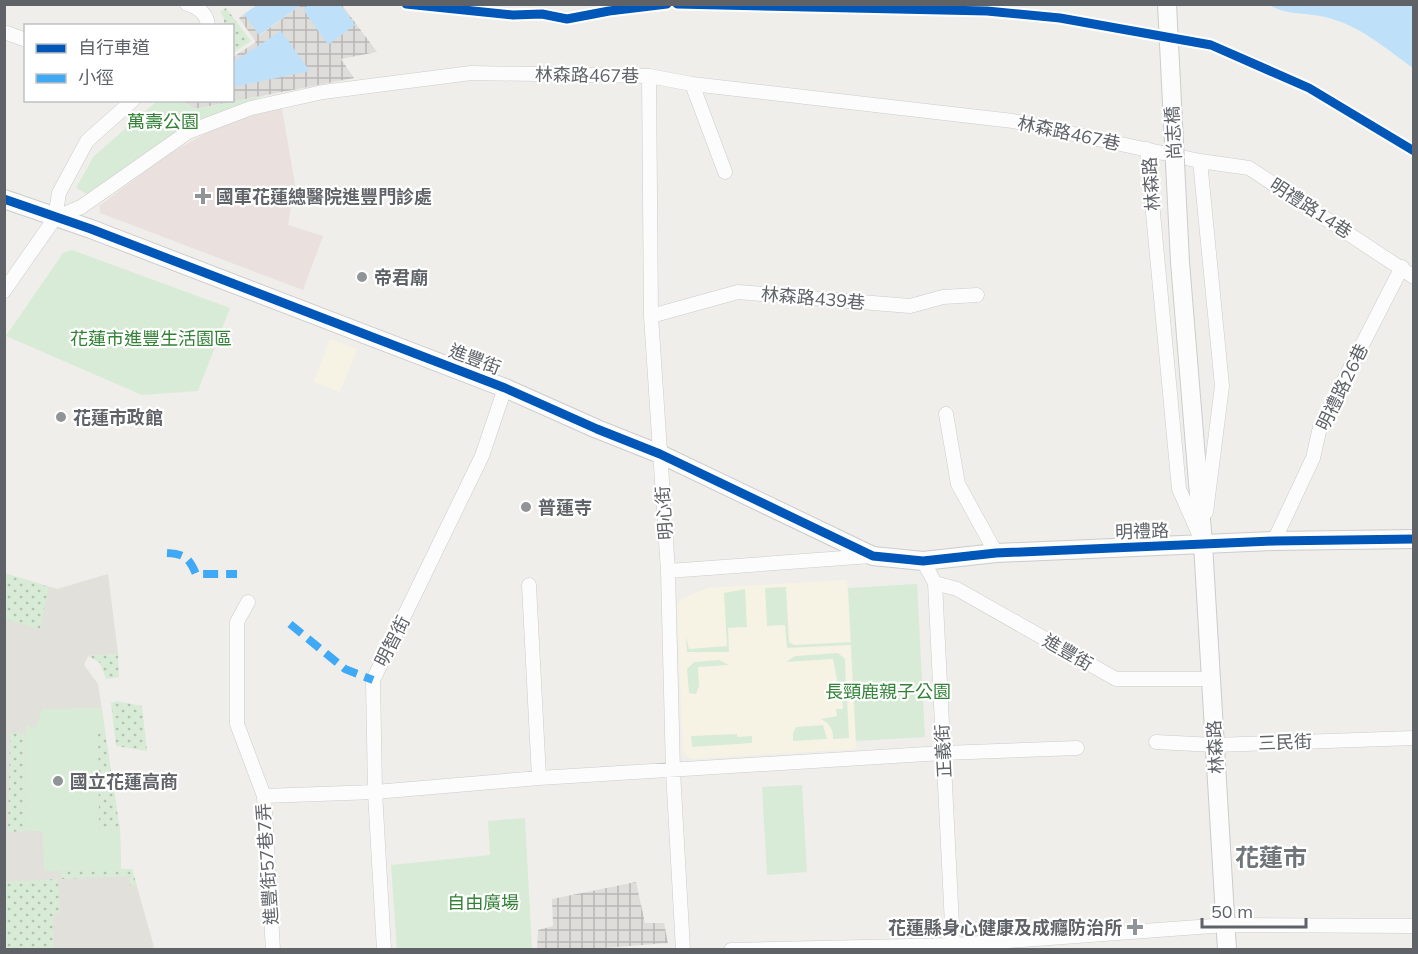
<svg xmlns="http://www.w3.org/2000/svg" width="1418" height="954" viewBox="0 0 1418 954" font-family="Mulish,'Noto Sans TC',sans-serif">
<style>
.commercial{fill:#f7f3e4}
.industrial{fill:url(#industrial-grid)}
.education{fill:#e2e0da}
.medical{fill:#eae0de}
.grass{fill:url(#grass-dots)}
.green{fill:#d8ebd6}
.water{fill:#bfe0f9}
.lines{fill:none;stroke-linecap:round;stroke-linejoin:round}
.river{stroke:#bfe0f9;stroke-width:26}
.minor-casing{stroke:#cbcccc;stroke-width:15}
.tertiary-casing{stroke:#cbcccc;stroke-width:20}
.minor{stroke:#fdfcfc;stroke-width:14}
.tertiary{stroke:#fdfcfc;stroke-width:18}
.tertiary-bridge-casing{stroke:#cbcccc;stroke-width:20;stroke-linecap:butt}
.tertiary-bridge{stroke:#fdfcfc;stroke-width:18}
.quiet{stroke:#3fa9f5;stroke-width:8;stroke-dasharray:15 8;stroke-linecap:butt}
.cycleway-casing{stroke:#fff;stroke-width:13}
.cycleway{stroke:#0057b8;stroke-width:9}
.poi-dot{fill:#919496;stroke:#fff;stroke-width:2}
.labels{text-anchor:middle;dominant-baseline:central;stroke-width:4.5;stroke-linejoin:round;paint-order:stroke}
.street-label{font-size:18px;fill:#5f6368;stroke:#fff}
.park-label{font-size:18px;fill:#348238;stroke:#fff}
.poi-label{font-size:18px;font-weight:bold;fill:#5f6368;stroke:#fff;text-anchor:start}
.district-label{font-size:24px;font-weight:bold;fill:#70757a;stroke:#fff}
</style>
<defs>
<pattern id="industrial-grid" width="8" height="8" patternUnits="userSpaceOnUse" patternTransform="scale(1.5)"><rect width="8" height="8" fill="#dfddda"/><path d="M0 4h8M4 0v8" fill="none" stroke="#b8b7b5"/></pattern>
<pattern id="grass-dots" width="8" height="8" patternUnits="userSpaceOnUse" patternTransform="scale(1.5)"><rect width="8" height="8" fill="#d8ebd6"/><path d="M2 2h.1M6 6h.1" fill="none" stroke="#b2c2b1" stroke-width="1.8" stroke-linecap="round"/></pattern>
</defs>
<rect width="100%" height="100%" fill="#efeeea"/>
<path class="commercial" d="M330,339L357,349L340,392L314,382Z
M847,580L856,749L691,759L683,752L677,604L683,598L708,588Z"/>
<path class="industrial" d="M301,5H342L377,52L341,59L354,78L195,109L183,101L232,100L233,57L256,42L239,18L244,14L260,35Z
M636,882L645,923H664L668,943L591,949H537L538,930L553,926L552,899Z"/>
<path class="education" d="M4,573L57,589L108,574L118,654L88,656L84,665L98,684L120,830L121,869H132L154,947L143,950L5,949Z"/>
<path class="medical" d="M282,108L295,185L288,225L323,236L303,290L100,213L99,206L167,155L208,132L240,119Z"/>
<path class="grass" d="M226,8L251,41L233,53L232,26L224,25V18L220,12Z
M4,573L49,587L40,629L5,619Z
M118,654L119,677L106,679L100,663L88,656Z
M117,701L142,706L147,751L116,746L111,703Z
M10,733L25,734L26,831L8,832Z
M105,733L120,830H99L98,734Z
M132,869L137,886H130V876L61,879V871Z
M58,879L60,913L53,914V949H5V882Z"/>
<path class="green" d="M266,95L211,117L149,150L89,195L76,188L94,156L157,101H183L195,109Z
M72,250L230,308L198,391L142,395L6,336L63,253Z
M917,584L925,737L856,741L851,645L787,648L785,625L767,626L765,588L786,587L789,642L794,645L851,642L848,588Z
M745,589L747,627L728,628L729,652H687L686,636L689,649L727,646L724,593Z
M838,653L845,659L846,685H838L833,659L786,662L795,656Z
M719,660L729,665L698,667L699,686L696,694L689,693L687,669L694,662Z
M842,697H847L849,738L833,739C833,729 830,724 821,719L837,716L836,709H843Z
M102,708L105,733L98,734L99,830H120L121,870L44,871L43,831H26V725L36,728L42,709Z
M823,725L827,739L793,741V733L796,727Z
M737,734V737L752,736V743L692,747L691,736Z
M802,785L807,872L767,875L762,787Z
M525,818L532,949H397L391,865L490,855L488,821Z"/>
<path class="water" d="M257,5V4L301,5L259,35L244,14Z
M309,5H341L355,25L328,45L303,9Z
M1269,5H1393L1413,23V68C1388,50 1360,26 1329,18C1308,12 1288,16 1269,5Z
M281,31L310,71L233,87V62Z"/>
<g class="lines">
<path class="river" d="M1371,4L1414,20"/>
<g class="minor-casing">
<path id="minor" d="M187,4C198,7 207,13 208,26
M4,32L26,40
M649,76L651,316L668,571L673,771L683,950
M692,84L725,172
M1147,149L1179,489L1199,534
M1200,161L1249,168L1414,277
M55,218L81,207L188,132L251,108L323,92L471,73L649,76L692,84L1013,121L1200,161L1222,386L1206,512
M4,291L55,218L59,193L87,141L133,100
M651,316L738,292L910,306L943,297L977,295
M946,414L958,484L996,553
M1274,541L1313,458L1320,427L1402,267
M923,561L935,583L953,945
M668,571L871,556
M935,583L957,589L1116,679H1211
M529,585L539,778
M248,602L237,622V724L264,796L273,950
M1156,742L1215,745L1414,738
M264,796L375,792L539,778L943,753L1077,748
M384,950L375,792L373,680L482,456L505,388
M731,950L953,945L1226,925L1414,926"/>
</g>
<g class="tertiary-casing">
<path id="tertiary" d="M4,199L91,229L505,388L597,429L660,454L873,556L923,561L996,553L1274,541L1414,539
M1180,262L1203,544L1227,950"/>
</g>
<use href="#minor" class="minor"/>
<use href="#tertiary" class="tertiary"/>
<g class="tertiary-bridge-casing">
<path id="tertiary-bridge" d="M1167,4L1180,262"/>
</g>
<use href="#tertiary-bridge" class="tertiary-bridge"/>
<path class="quiet" d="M167,553C185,554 189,558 196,574H237
M290,624L345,669L373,680"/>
<g class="cycleway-casing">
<path id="cycleway" d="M406,4L513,15L542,14L567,19L609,11L667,4
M677,4L987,11L1060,18L1211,45L1309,88L1414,151
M4,199L91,229L505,388L597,429L660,454L873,556L923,561L996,553L1274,541L1414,539"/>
</g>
<use href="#cycleway" class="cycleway"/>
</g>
<g class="poi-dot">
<path d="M200 187h6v6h6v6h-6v6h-6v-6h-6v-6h6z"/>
<circle cx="362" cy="277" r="6"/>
<circle cx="61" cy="417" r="6"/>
<circle cx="526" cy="507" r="6"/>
<circle cx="58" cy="781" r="6"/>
<path d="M1132 918h6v6h6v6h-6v6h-6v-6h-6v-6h6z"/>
</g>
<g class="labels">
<g class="street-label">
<text transform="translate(587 75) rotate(1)">林森路467巷</text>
<text transform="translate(1069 133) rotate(12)">林森路467巷</text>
<text transform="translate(1173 133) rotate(-93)">尚志橋</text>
<text transform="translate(1151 184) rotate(-94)">林森路</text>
<text transform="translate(1311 208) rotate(33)">明禮路14巷</text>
<text transform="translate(813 298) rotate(5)">林森路439巷</text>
<text transform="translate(475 359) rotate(21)">進豐街</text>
<text transform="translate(1342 387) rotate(-64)">明禮路26巷</text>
<text transform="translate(664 513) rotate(-94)">明心街</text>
<text transform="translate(1142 531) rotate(-2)">明禮路</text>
<text transform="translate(392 641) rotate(-63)">明智街</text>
<text transform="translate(1068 652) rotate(30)">進豐街</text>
<text transform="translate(1285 742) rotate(-2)">三民街</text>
<text transform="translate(1215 747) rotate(-93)">林森路</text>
<text transform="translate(943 751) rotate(-93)">正義街</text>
<text transform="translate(267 864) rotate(-94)">進豐街57巷7弄</text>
</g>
<g class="park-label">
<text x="163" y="121">萬壽公園</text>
<text x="151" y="338">花蓮市進豐生活園區</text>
<text x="888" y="691">長頸鹿親子公園</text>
<text x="483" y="902">自由廣場</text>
</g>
<g class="poi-label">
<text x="216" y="196">國軍花蓮總醫院進豐門診處</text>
<text x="374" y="277">帝君廟</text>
<text x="73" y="417">花蓮市政館</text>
<text x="538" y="507">普蓮寺</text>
<text x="70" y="781">國立花蓮高商</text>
<text x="1122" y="927" text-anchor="end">花蓮縣身心健康及成癮防治所</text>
</g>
<g class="district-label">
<text x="1271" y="857">花蓮市</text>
</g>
</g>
<rect width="1418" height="954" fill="none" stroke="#5f6368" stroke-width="12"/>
<rect x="24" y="24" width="210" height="78" fill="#ffffff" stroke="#bfc1c3" stroke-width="1.5"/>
<rect x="36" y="44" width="30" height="9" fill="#0057b8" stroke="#bfc1c3" stroke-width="1.5"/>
<text x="78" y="54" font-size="18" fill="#5f6368">自行車道</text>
<rect x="36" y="74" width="30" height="9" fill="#3fa9f5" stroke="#bfc1c3" stroke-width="1.5"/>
<text x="78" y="84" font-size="18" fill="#5f6368">小徑</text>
<path d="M1202 918v9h104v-9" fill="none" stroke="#5f6368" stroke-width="3"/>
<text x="1211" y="918" font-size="18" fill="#5f6368" stroke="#ffffff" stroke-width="4.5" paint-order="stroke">50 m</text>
</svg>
